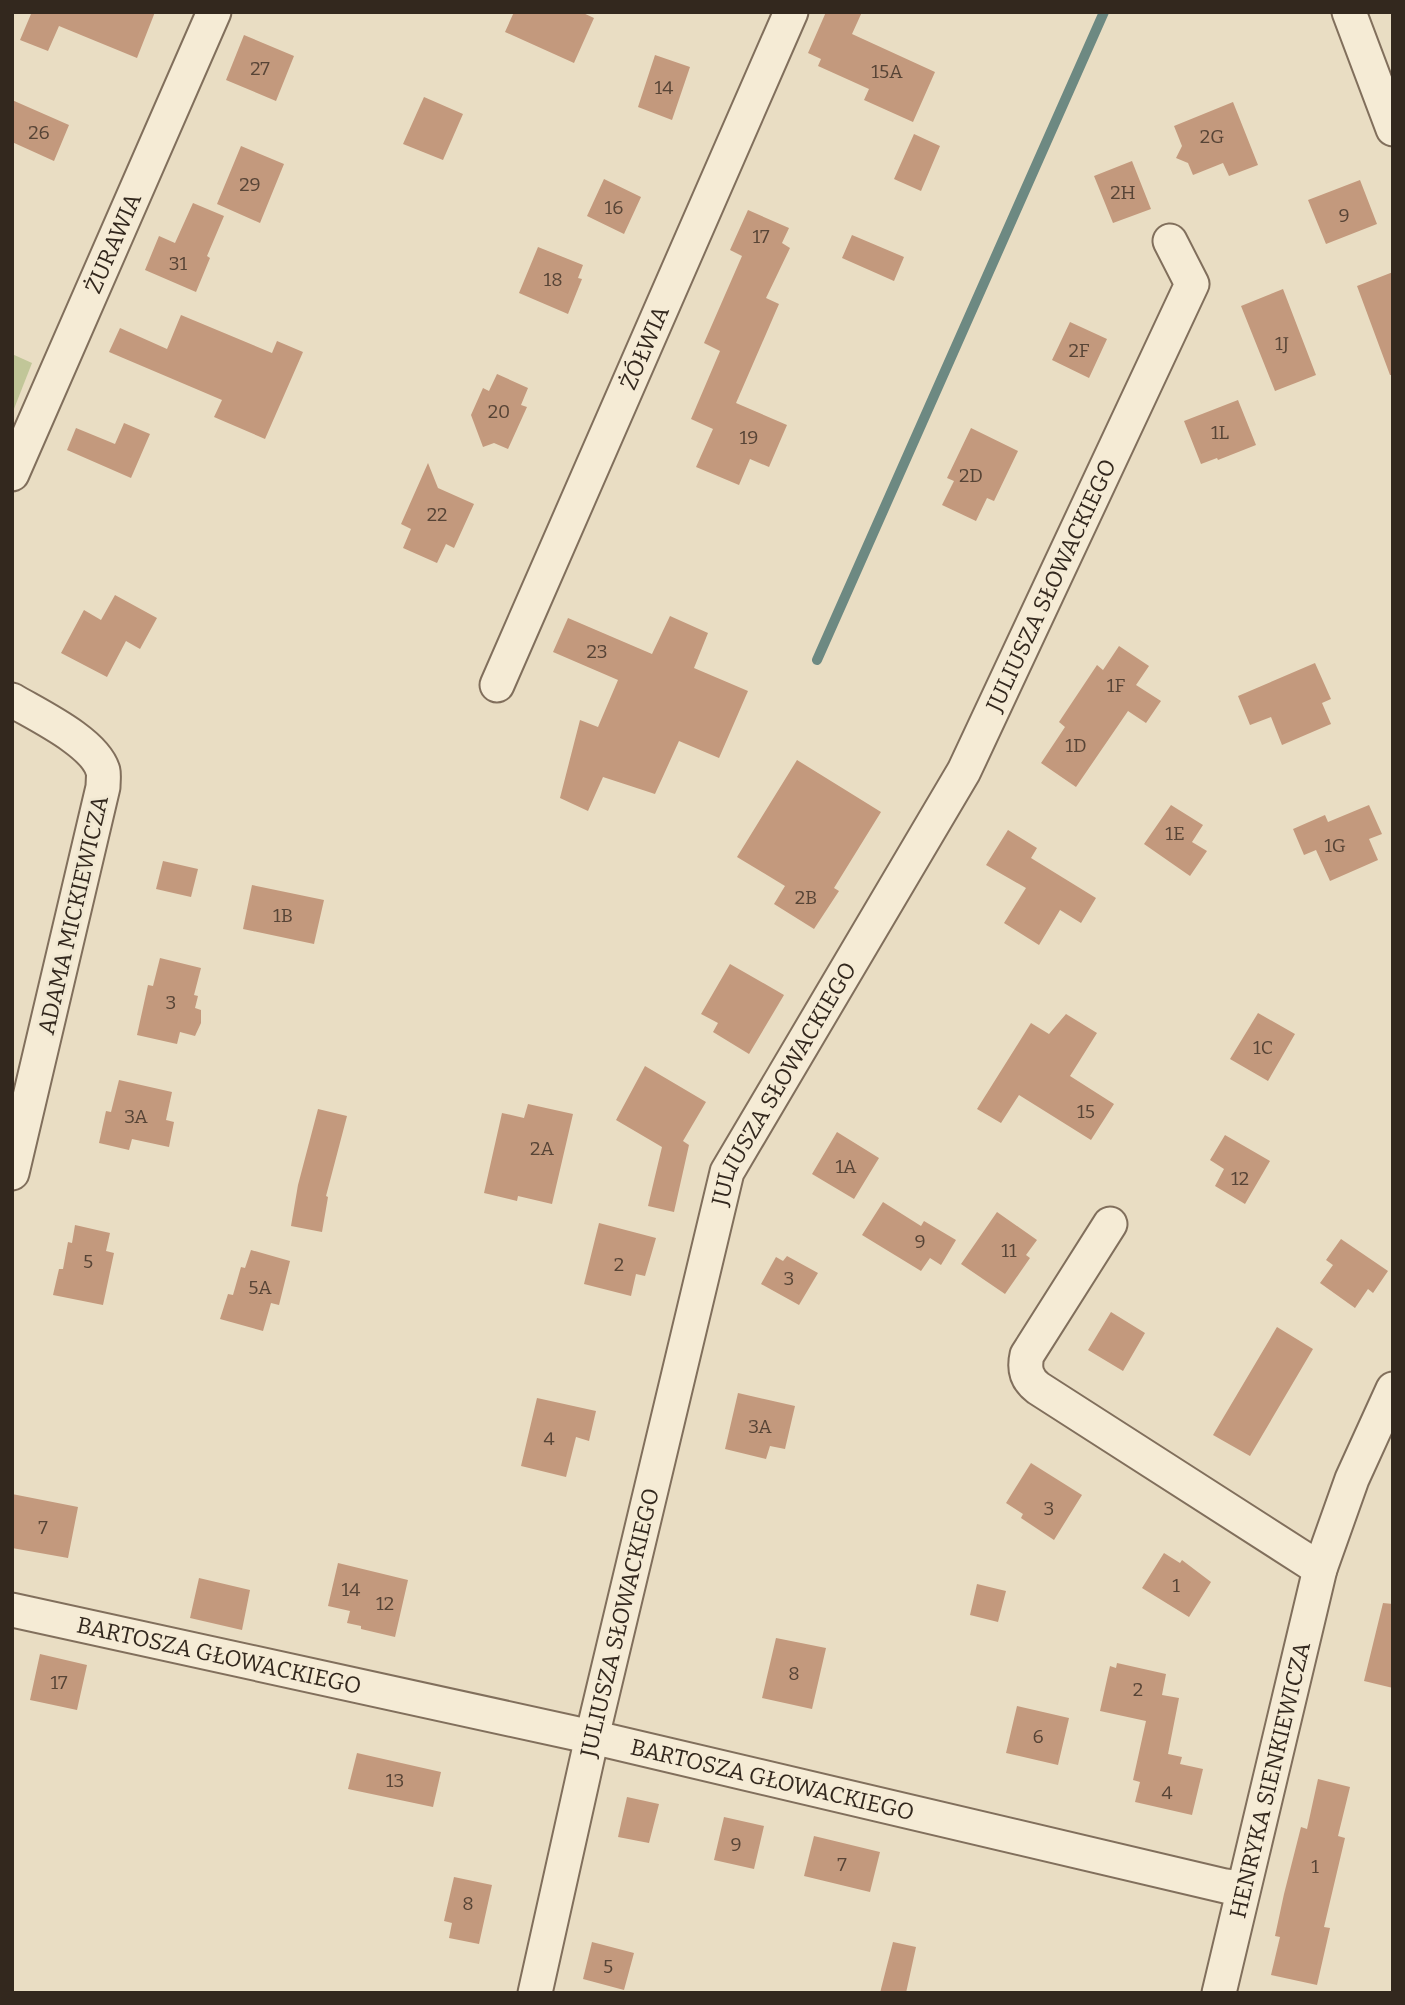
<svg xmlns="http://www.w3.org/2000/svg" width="1405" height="2005" viewBox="0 0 1405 2005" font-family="Bitter,serif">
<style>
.green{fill:#c1c698}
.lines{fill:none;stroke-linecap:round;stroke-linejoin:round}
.stream{stroke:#6d8982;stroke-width:10}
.building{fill:#c3997d}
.street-casing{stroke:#816f5c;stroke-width:37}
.street{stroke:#f5ebd5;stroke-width:33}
.labels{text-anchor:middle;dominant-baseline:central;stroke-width:6;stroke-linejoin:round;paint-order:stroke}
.number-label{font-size:19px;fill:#574436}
.street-label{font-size:23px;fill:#33281e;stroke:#f1e8d2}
</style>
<rect width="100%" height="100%" fill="#e9ddc3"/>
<path class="green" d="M12,354L32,363L12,414Z"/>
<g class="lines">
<path class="stream" d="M817,660L1104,12"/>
</g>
<path class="building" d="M28,12H155L137,58L59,26L48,51L20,40L31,14Z
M514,12H581L594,18L574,63L505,32Z
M826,12H862L852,34L935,72L913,122L864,100L869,89L818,66L821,59L808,53Z
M244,35L294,56L276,101L226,80Z
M655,55L690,67L672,120L638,107Z
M424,97L463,114L443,160L403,144Z
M12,100L69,125L54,161L12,142Z
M1233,102L1258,165L1229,176L1223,163L1193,175L1188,163L1176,158L1182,146L1174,126Z
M914,134L940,146L921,191L894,179Z
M241,146L284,164L260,223L217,204Z
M1132,161L1151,209L1113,223L1094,176Z
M604,179L641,197L624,234L587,216Z
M1360,180L1377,224L1326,244L1308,200Z
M193,203L224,216L207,256L210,258L196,292L145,270L159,236L175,243Z
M748,210L789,228L782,243L790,248L766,298L779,304L736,403L787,425L769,467L750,459L739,485L696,467L713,429L691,419L720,351L704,343L742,256L730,250Z
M852,235L904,257L894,281L842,258Z
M538,247L583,265L578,278L582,279L568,314L519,293Z
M1393,272V375H1390L1357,286Z
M1283,289L1316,375L1275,391L1241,306Z
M181,315L272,353L277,341L303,352L265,439L214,417L222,400L109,352L120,328L167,349Z
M1070,322L1107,339L1089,378L1052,360Z
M497,374L528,388L521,405L527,407L508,449L494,443L483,447L471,415L483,388L489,391Z
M1238,400L1256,445L1218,460L1217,458L1201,464L1184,421Z
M124,423L150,434L131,478L67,450L76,428L115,444Z
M971,428L1018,451L994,501L987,498L976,521L942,505L954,481L947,478Z
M428,463L438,488L474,504L454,548L446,544L437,563L403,548L411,529L401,524Z
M115,595L157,618L140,649L126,641L107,677L61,653L84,610L101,620Z
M670,616L708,633L694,668L748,691L719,758L679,741L655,794L603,777L588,811L560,798L580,720L598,727L618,680L553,652L568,618L652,654Z
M1119,646L1149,666L1136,685L1161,701L1146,723L1128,711L1076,787L1041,763L1065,727L1059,722L1097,665L1103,670Z
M1315,663L1331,699L1322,703L1331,724L1282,745L1271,717L1250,725L1238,696Z
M797,760L881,812L834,888L839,891L814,929L774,904L785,886L737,857Z
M1171,805L1203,825L1192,842L1207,851L1190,876L1144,844Z
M1369,805L1382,834L1369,839L1378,860L1330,881L1316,850L1304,855L1293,829L1325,815L1328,822Z
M1008,830L1037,848L1031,858L1096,898L1081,923L1060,910L1039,945L1004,923L1026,888L986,865Z
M163,861L198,869L191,897L156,889Z
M252,885L324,900L314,944L243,929Z
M160,958L201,968L194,995L198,996L195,1008L201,1010V1023L195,1036L180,1032L177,1044L137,1035L148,985L153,986Z
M730,964L784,995L749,1054L713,1032L718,1023L701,1014Z
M1258,1013L1295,1034L1268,1081L1230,1059Z
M1066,1014L1097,1033L1070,1076L1114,1104L1091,1140L1019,1095L1001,1123L977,1109L1031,1023L1049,1034Z
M645,1066L706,1102L683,1141L689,1145L674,1212L648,1206L662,1147L616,1120Z
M119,1080L172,1092L166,1120L174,1122L169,1147L132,1139L129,1150L99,1143L106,1111L111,1112Z
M528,1104L573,1114L552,1204L518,1196L517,1201L484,1193L502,1113L524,1118Z
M318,1109L347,1116L326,1196L328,1197L322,1232L291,1226L298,1185Z
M837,1132L879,1158L854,1199L812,1174Z
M1225,1135L1270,1161L1245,1204L1215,1186L1224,1169L1210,1160Z
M883,1202L921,1226L924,1221L956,1240L941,1265L930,1258L921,1271L862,1235Z
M997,1212L1037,1240L1026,1255L1030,1258L1005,1294L961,1264Z
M599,1223L656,1238L645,1276L636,1274L631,1296L584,1284Z
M75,1225L110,1233L106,1251L114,1253L103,1305L53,1295L59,1269H63L68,1242L72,1243Z
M1341,1239L1388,1271L1373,1293L1368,1289L1355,1308L1320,1283L1333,1265L1326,1260Z
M251,1250L290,1261L279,1305L271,1303L263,1331L220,1319L228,1294L233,1295L241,1267L245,1268Z
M787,1256L818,1273L799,1305L761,1284L776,1257L783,1261Z
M1111,1312L1145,1333L1123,1371L1088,1350Z
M1277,1327L1313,1349L1250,1456L1213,1435Z
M738,1393L795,1406L785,1449L770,1446L766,1459L725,1449Z
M537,1398L596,1411L589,1441L576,1437L566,1477L521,1466Z
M1031,1463L1082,1495L1054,1540L1021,1518L1023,1514L1006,1503Z
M12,1494L78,1507L68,1558L12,1548Z
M1164,1553L1180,1563L1182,1560L1211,1582L1189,1617L1142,1588Z
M338,1563L408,1580L395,1637L361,1629V1626L347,1623L350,1611L328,1606Z
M199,1578L250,1590L242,1630L190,1618Z
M977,1584L1006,1591L998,1622L970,1615Z
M1383,1603L1393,1604V1688L1364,1681Z
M776,1638L826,1648L812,1709L762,1698Z
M40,1654L87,1665L77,1710L30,1700Z
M1117,1663L1166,1674L1162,1695L1179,1698L1168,1754L1182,1757L1180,1764L1203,1769L1192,1815L1135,1802L1140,1782L1133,1780L1146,1721L1100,1711L1110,1666L1116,1668Z
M1017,1706L1069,1718L1058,1765L1006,1753Z
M357,1753L441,1772L433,1807L348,1789Z
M1318,1779L1350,1787L1338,1836L1345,1838L1324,1927L1330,1928L1317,1985L1271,1975L1280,1937L1275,1936L1284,1894L1301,1827L1307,1829Z
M627,1797L659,1804L649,1843L618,1837Z
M724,1817L764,1826L754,1869L714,1860Z
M814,1836L880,1852L870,1892L804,1876Z
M454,1877L492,1885L479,1944L449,1938L452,1923L444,1921Z
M592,1942L634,1953L624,1990L583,1979Z
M893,1942L916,1947L906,1993H880Z"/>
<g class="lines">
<g class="street-casing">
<g id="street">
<path d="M1349,12L1393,129"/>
<path id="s1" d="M12,474L214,12"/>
<path id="s2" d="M497,685L791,12"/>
<path d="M12,700C37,715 95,742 103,771C104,775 103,782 103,787L12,1173"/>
<path d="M1110,1224L1027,1355C1024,1368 1026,1379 1038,1388L1320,1569"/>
<path id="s3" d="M12,1610L592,1737L1225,1886L1243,1888"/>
<path id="s4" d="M535,1993L592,1737L727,1172L964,771L1192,284L1170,241"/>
<path id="s5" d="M1219,1993L1320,1569L1352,1479L1393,1389"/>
</g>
</g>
<use href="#street" class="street"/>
</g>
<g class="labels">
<g class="number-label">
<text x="260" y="68">27</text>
<text x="887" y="71">15A</text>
<text x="664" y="87">14</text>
<text x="39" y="132">26</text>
<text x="1212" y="136">2G</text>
<text x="250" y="184">29</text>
<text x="1123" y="192">2H</text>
<text x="614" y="207">16</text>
<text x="1344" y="215">9</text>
<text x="761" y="236">17</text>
<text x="178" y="263">31</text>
<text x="553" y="279">18</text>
<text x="1282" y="343">1J</text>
<text x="1079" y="350">2F</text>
<text x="499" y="411">20</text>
<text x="1220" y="432">1L</text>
<text x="749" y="437">19</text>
<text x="971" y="475">2D</text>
<text x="437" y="514">22</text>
<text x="597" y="651">23</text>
<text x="1116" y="685">1F</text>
<text x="1076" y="745">1D</text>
<text x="1175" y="833">1E</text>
<text x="1335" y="845">1G</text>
<text x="806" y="897">2B</text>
<text x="283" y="915">1B</text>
<text x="171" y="1002">3</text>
<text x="1263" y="1047">1C</text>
<text x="1086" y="1111">15</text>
<text x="136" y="1116">3A</text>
<text x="542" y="1148">2A</text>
<text x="846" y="1166">1A</text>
<text x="1240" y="1178">12</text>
<text x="920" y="1241">9</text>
<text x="1009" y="1250">11</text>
<text x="88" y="1261">5</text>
<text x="619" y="1264">2</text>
<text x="789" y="1278">3</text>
<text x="260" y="1287">5A</text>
<text x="760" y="1426">3A</text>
<text x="549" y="1438">4</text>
<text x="1049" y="1508">3</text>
<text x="43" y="1527">7</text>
<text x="1176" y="1585">1</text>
<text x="351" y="1589">14</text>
<text x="385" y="1603">12</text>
<text x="794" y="1673">8</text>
<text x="59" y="1682">17</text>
<text x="1138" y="1689">2</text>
<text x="1038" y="1736">6</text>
<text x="395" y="1780">13</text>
<text x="1167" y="1792">4</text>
<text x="736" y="1844">9</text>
<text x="842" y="1864">7</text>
<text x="1315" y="1866">1</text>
<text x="468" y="1903">8</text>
<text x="608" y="1966">5</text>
</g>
<g class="street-label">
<text stroke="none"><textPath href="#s1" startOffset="252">ŻURAWIA</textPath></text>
<text stroke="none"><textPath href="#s2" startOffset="368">ŻÓŁWIA</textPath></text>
<text stroke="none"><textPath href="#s4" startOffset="1514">JULIUSZA SŁOWACKIEGO</textPath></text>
<text transform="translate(73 915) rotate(-77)">ADAMA MICKIEWICZA</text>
<text stroke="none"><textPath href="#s4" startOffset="947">JULIUSZA SŁOWACKIEGO</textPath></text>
<text stroke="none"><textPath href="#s4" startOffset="380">JULIUSZA SŁOWACKIEGO</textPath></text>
<text stroke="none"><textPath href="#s3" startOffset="212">BARTOSZA GŁOWACKIEGO</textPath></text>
<text stroke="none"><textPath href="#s3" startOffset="779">BARTOSZA GŁOWACKIEGO</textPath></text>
<text stroke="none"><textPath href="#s5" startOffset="219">HENRYKA SIENKIEWICZA</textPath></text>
</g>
</g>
<rect width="1405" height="2005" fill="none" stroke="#33281e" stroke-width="28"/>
</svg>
